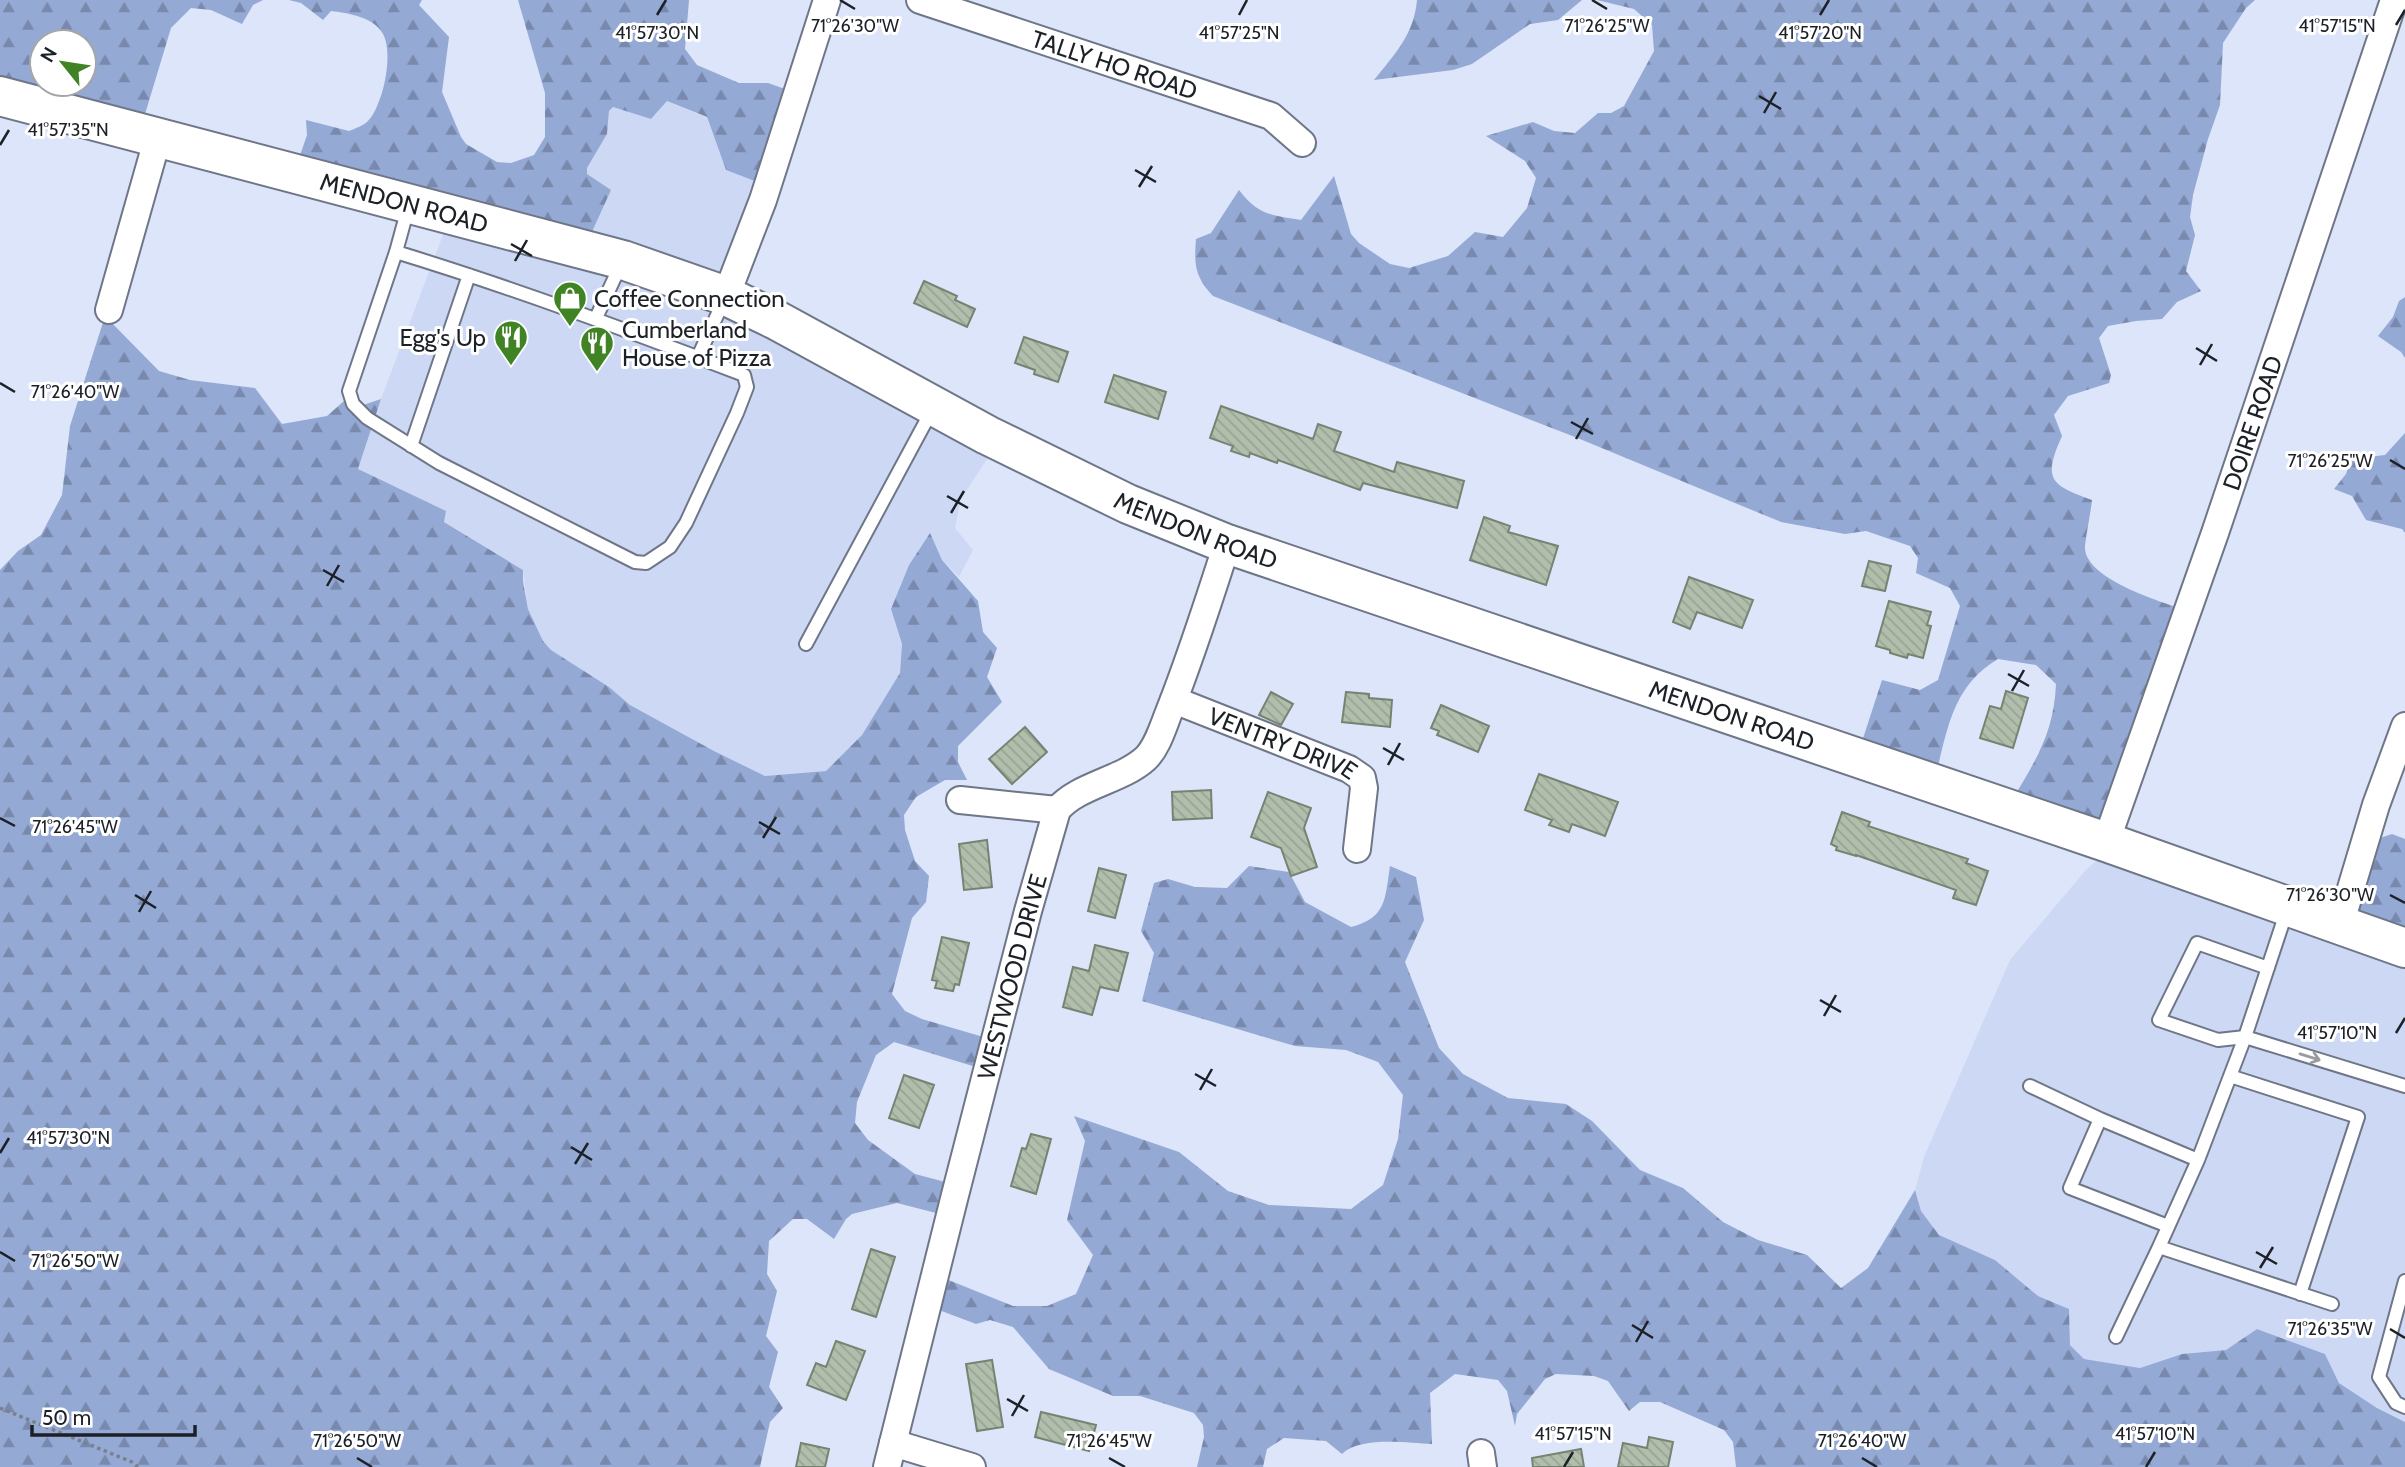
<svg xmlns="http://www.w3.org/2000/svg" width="2405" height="1467" viewBox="0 0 2405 1467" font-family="Cabin,sans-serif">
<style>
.built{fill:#cdd9f4}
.forest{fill:url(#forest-firs);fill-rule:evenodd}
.building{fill:url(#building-back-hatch);stroke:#768372;stroke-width:2}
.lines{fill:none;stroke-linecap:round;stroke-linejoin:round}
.service-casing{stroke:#6e7687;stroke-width:16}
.minor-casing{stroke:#6e7687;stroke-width:30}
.primary-casing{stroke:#6e7687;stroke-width:42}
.path{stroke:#7a818e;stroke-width:3.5;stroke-dasharray:3.5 3.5;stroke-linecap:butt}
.service{stroke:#fff;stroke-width:12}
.minor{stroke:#fff;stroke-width:26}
.primary{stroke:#fff;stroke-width:38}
.oneway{stroke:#999b9e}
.ticks{fill:none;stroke:#1c2027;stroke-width:2.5}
.labels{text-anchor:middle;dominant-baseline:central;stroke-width:6;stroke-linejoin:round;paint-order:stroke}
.street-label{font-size:24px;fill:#1c2027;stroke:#fff}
.poi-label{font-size:24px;fill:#1c2027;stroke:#fff;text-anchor:start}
.ticks-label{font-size:18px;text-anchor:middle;fill:#1c2027;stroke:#fff;stroke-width:6;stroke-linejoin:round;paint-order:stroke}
</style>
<defs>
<pattern id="forest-firs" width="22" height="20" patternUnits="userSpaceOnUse" patternTransform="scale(1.75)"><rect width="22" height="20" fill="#95a9d5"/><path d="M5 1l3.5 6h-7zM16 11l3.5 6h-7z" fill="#7989ad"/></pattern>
<pattern id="building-back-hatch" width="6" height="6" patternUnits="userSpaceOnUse" patternTransform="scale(1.75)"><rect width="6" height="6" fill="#b1beac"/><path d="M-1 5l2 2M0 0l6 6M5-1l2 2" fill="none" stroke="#98a394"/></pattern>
</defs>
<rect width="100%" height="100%" fill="#dce5f9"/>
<path class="built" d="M667,101L707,118L726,170L775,187L735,303L997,444L961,499L955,528L973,550L959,577L942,560L929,534L909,565L891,609L902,644L900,673L862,735L826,771L765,776L714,751L630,705L609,687L551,650L543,641L528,609L523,570L358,469L381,399L450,216L587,174V168L607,134L609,111L613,107L651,119Z
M2105,853L2405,951V1422L2377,1408L2339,1383L2325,1354L2257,1329L2227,1350L2182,1354L2140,1368L2084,1359L2070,1345L2069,1309L2038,1296L1995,1260L1939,1235L1921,1211L1915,1190L1924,1157L2010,960L2085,871Z"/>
<path class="forest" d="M0,0H263L253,5L242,24L211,10L191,8L171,28L139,134L0,97ZM42,42H84V84H42Z
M289,0H422L419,5L449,37L442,92L461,137L466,144L497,162L511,163L534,155L545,137V93L518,0H689L685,49L697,65L739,83H768L805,96L773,188L726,170L707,117L667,101L651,119L613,107L609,111L607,134L587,168V174L611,190L586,245L294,173L307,135L306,120L349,131C356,128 363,126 368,121C383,105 394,54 383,34C374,17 348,13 331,11L323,20L301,3Z
M1417,0H1582L1558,20L1530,24L1472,64L1453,70L1374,80C1395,54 1414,34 1417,0Z
M1597,0H2255L2246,8L2223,43L2220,105L2208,139L2193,195L2190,217L2195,235L2186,271L2201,291L2177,302L2162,319L2136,321L2108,326L2099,338L2111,375L2109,383L2068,396L2054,415L2062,436C2042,480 2051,485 2092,500C2091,511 2085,540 2085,549C2088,581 2165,603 2191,612L2117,835L2015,795C2038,757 2054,730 2056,684L2036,665L1998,659C1952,686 1947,731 1935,779L1855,763L1882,680L1920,690L1938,680L1960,606L1950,588L1916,573L1918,558L1910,546L1866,531L1845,534L1781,522L1575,437L1213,296C1195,277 1194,265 1196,239L1211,233L1239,190C1258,215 1271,215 1301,220L1334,176L1351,234L1359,243L1390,264L1409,268L1448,256L1475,232L1503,237L1527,208L1536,178L1525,161L1486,136L1533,122L1554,131L1575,133L1598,113H1611L1624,106L1654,51L1652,25L1634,9Z
M2405,297V358L2401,352L2378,336L2393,317L2399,301Z
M105,316L159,371L190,380L255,388L282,424L327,416L344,401L357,407L381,399L358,469L446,511L444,522L523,570V581L528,609L543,641L551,650L609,687L630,705L714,751L765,776L826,771L862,735L900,673L902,644L891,609L909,565L930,533L942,560L978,601L983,632L997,648L987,677L1002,702L958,746V762L967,780H945L916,797L904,815L905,830L915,861L929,876L926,902L912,918L892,994L905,1011L922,1019L997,1041L989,1071L894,1042L876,1055L857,1102L855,1123L868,1140L915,1174L949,1183L940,1214L897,1203L852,1214L846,1219L834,1239L807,1219H793L769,1241L767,1274L777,1291L766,1336L778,1352L769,1387L783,1408L770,1422L760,1467H0V570L18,551L41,535L62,495L70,426Z
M2405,433V533L2402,529L2366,520L2352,496L2334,489L2346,474L2351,459L2385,455Z
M2392,834L2405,839V951L2345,928L2371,841Z
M1249,866L1289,872L1305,902L1351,927C1387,918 1385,898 1390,866L1416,877L1424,920L1405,962L1439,1048L1463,1074L1508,1098L1566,1104L1592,1121L1640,1170L1683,1188L1723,1222L1758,1240L1807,1255L1841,1288L1868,1268L1915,1190L1921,1211L1939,1235L1995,1260L2038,1296L2069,1309L2070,1345L2084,1359L2140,1368L2182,1354L2226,1350L2257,1329L2325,1354L2339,1383L2377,1408L2405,1422V1467H1736L1733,1442L1724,1430L1660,1402H1640L1629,1411L1608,1381L1594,1376L1556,1374L1545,1379L1517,1414L1515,1426L1507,1391L1498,1380L1455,1374L1430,1393L1432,1444C1408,1443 1360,1436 1342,1454L1326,1441L1284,1438L1267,1449L1263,1467H1197L1204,1437L1203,1425L1194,1413L1140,1396H1113L1049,1369L1013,1327L990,1320L976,1324L931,1307L946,1279L1013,1306H1047L1076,1294L1093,1255L1067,1220L1085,1141L1074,1116L1179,1152L1228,1191L1269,1205L1351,1209L1383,1185L1398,1139L1403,1095L1378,1062L1346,1050L1295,1046L1142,1001L1154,953L1141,931L1154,883L1168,879L1195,887L1227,888Z"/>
<path class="building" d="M924,281L957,296L955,300L975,309L967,327L914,303Z
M1024,337L1068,352L1058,382L1034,374L1035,370L1015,363Z
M1114,375L1166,392L1158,419L1105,402Z
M1221,406L1313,439L1318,424L1341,432L1334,451L1394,472L1397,462L1464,481L1457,508L1363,483L1360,490L1278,460L1277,463L1250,453L1249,457L1231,451L1233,446L1210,438Z
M1484,517L1510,526L1508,532L1558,546L1546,585L1470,560Z
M1869,561L1891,566L1885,591L1862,586Z
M1689,577L1753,600L1742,628L1697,612L1690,629L1673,622Z
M1889,601L1931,612L1927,625L1931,626L1923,658L1908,654L1907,658L1890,653V650L1876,646Z
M2006,691L2028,698L2013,748L1980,738L1990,706L2001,709Z
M1271,692L1293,704L1281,725L1259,715Z
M1346,692L1369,694V698L1392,700L1390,727L1342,722Z
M1441,705L1489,726L1478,752L1437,735L1439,731L1431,728Z
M1025,727L1047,752L1012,784L989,759Z
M1539,774L1618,802L1605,836L1572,824L1569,832L1549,825L1552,820L1525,810Z
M1211,790L1212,818L1173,820L1172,792Z
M1268,792L1311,808L1304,828L1317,867L1291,876L1281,848L1251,837Z
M1842,812L1870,822L1868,826L1968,859L1966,863L1988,871L1976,905L1953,898L1956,890L1856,855V856L1836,850L1837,847L1831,844Z
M987,840L992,887L964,890L959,844Z
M1099,868L1126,875L1115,918L1088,911Z
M942,937L969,943L959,985L955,984L953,991L935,988L937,981L932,980Z
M1095,945L1128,953L1118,991L1100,987L1092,1015L1063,1007L1073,967L1089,971Z
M904,1075L934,1085L919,1128L889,1118Z
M1031,1134L1051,1139L1036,1194L1011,1186L1022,1148L1026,1149Z
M871,1249L895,1257L876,1317L852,1309Z
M836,1341L865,1351L846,1400L807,1385L816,1363L826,1367Z
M992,1360L1003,1427L977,1431L966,1364Z
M1041,1412L1096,1425L1089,1451L1035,1437Z
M1649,1437L1673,1442L1668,1467H1618L1623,1443L1647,1448Z
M801,1443L829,1449L825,1467H796Z
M1581,1449L1584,1467H1533L1532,1458Z"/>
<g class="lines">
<g class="service-casing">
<path id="service" d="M396,252C514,288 629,331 744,375L747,387L737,413L686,523L670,547L646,563L635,562L439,463L367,418L353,404L349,391L396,252L408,208
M596,318L621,264
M698,357L724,300
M411,446L469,275
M806,644L932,410
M2287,910L2245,1037L2198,1160L2159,1247L2332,1304
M2268,968L2197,943L2159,1020L2218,1040L2245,1037L2405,1086
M2230,1076L2358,1117L2300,1294
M2030,1086L2100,1119
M2168,1226L2070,1188L2100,1119L2198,1160
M2405,1281L2379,1377L2396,1403L2405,1407
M2116,1337L2159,1247"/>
</g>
<g class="minor-casing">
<g id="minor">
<path id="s1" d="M920,0L1271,116L1302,143"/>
<path d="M726,296L763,200L827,0"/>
<path d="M109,310L158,137"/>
<path id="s2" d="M1174,700L1349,769L1362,778L1364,788L1357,849"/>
<path d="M960,800L1057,810"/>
<path id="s3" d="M2106,842L2215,533L2394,0"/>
<path d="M2340,925L2376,805L2405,726"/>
<path d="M893,1443L972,1467"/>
<path d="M1481,1453L1483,1467"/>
<path id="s4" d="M887,1467L954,1199L1028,911L1057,810C1078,785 1120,781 1145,759C1157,748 1163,727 1169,712C1191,657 1209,600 1227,544"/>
</g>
</g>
<g class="primary-casing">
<g id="primary">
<path id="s5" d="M0,96L623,260L726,296L778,321L987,435L1128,504L1227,544L2106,842L2405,948"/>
</g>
</g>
<path class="path" d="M0,1408L132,1462L138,1467"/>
<use href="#service" class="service"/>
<use href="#minor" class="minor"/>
<use href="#primary" class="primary"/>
</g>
<defs><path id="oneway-shaft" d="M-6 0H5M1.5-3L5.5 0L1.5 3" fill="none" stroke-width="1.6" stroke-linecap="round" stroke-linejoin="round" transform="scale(1.75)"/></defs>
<use class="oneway" href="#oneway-shaft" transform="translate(2310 1057) rotate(17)"/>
<path class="ticks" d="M840,0L855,9M1592,0L1607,9M657,15L666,0M1239,15L1247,0M1820,15L1829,0M2396,25L2405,10M1759,96L1781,109M1764,113L1776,92M0,145L9,130M1135,170L1156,182M1139,187L1152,166M511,244L532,256M515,261L527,240M2196,348L2217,361M2200,365L2212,344M0,383L15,392M1571,422L1593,434M1576,439L1588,418M2390,460L2405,469M947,496L968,508M951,513L964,491M323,570L344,582M327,586L339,565M2008,674L2029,686M2012,691L2024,670M1383,748L1404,760M1388,765L1400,743M0,818L15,826M759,822L780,834M763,838L776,817M135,895L156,908M2390,895L2405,903M139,912L151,891M1820,1000L1841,1012M1824,1016L1836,995M2396,1033L2405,1018M1195,1074L1216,1086M1200,1090L1212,1069M571,1147L592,1160M0,1153L9,1138M575,1164L588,1143M0,1252L15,1261M2256,1252L2277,1264M2260,1268L2273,1247M1632,1325L1653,1338M2390,1329L2405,1338M1636,1342L1648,1321M1007,1399L1028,1411M1012,1416L1024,1395M357,1458L372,1467M1109,1458L1125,1467M1862,1458L1877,1467M1564,1467L1573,1452M2146,1467L2155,1452"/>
<defs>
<g id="shop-pin" transform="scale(1.75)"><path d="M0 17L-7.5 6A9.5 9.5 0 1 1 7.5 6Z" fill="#408325" stroke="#fff"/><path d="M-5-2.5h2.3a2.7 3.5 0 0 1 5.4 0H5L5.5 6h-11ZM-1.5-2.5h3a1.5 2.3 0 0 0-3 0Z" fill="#fff"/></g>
<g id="restaurant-pin" transform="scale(1.75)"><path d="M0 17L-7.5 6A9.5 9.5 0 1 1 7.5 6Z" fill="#408325" stroke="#fff"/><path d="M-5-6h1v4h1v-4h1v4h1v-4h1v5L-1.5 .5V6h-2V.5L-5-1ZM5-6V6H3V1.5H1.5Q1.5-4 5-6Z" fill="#fff"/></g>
</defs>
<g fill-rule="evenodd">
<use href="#shop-pin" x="570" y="298"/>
<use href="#restaurant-pin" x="511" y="337"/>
<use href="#restaurant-pin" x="597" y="343"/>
</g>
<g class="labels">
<g class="street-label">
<text stroke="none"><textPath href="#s1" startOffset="205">TALLY HO ROAD</textPath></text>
<text stroke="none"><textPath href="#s5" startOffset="418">MENDON ROAD</textPath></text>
<text stroke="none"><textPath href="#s3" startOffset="444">DOIRE ROAD</textPath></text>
<text stroke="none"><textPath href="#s5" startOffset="1279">MENDON ROAD</textPath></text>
<text stroke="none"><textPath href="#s5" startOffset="1846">MENDON ROAD</textPath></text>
<text stroke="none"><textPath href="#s2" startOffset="117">VENTRY DRIVE</textPath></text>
<text stroke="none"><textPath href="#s4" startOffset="506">WESTWOOD DRIVE</textPath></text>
</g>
<g class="poi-label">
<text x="594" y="298">Coffee Connection</text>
<text x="622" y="329">Cumberland<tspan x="622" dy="28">House of Pizza</tspan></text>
<text x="486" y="337" text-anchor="end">Egg's Up</text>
</g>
</g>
<g class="ticks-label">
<text x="2337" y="32">41°57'15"N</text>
<text x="855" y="32">71°26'30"W</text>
<text x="1607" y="32">71°26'25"W</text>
<text x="657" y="39">41°57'30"N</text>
<text x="1239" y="39">41°57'25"N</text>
<text x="1820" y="39">41°57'20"N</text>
<text x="68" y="136">41°57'35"N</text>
<text x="75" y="398">71°26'40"W</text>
<text x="2330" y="467">71°26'25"W</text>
<text x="75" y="833">71°26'45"W</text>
<text x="2330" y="901">71°26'30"W</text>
<text x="2337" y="1039">41°57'10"N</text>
<text x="68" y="1144">41°57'30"N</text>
<text x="75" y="1267">71°26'50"W</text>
<text x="2330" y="1335">71°26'35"W</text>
<text x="1573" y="1440">41°57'15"N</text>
<text x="2155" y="1440">41°57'10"N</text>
<text x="357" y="1447">71°26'50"W</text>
<text x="1109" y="1447">71°26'45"W</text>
<text x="1862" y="1447">71°26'40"W</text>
</g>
<g transform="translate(63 63) rotate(300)"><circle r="33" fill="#ffffff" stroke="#a4a6a9" stroke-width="2"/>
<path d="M0-5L12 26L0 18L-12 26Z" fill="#408325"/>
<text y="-10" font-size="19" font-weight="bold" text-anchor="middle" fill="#1c2027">N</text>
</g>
<path d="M32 1425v10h163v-10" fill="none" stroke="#1c2027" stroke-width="3.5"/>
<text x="42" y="1425" font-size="21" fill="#1c2027" stroke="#ffffff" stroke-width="5" paint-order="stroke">50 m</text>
</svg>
